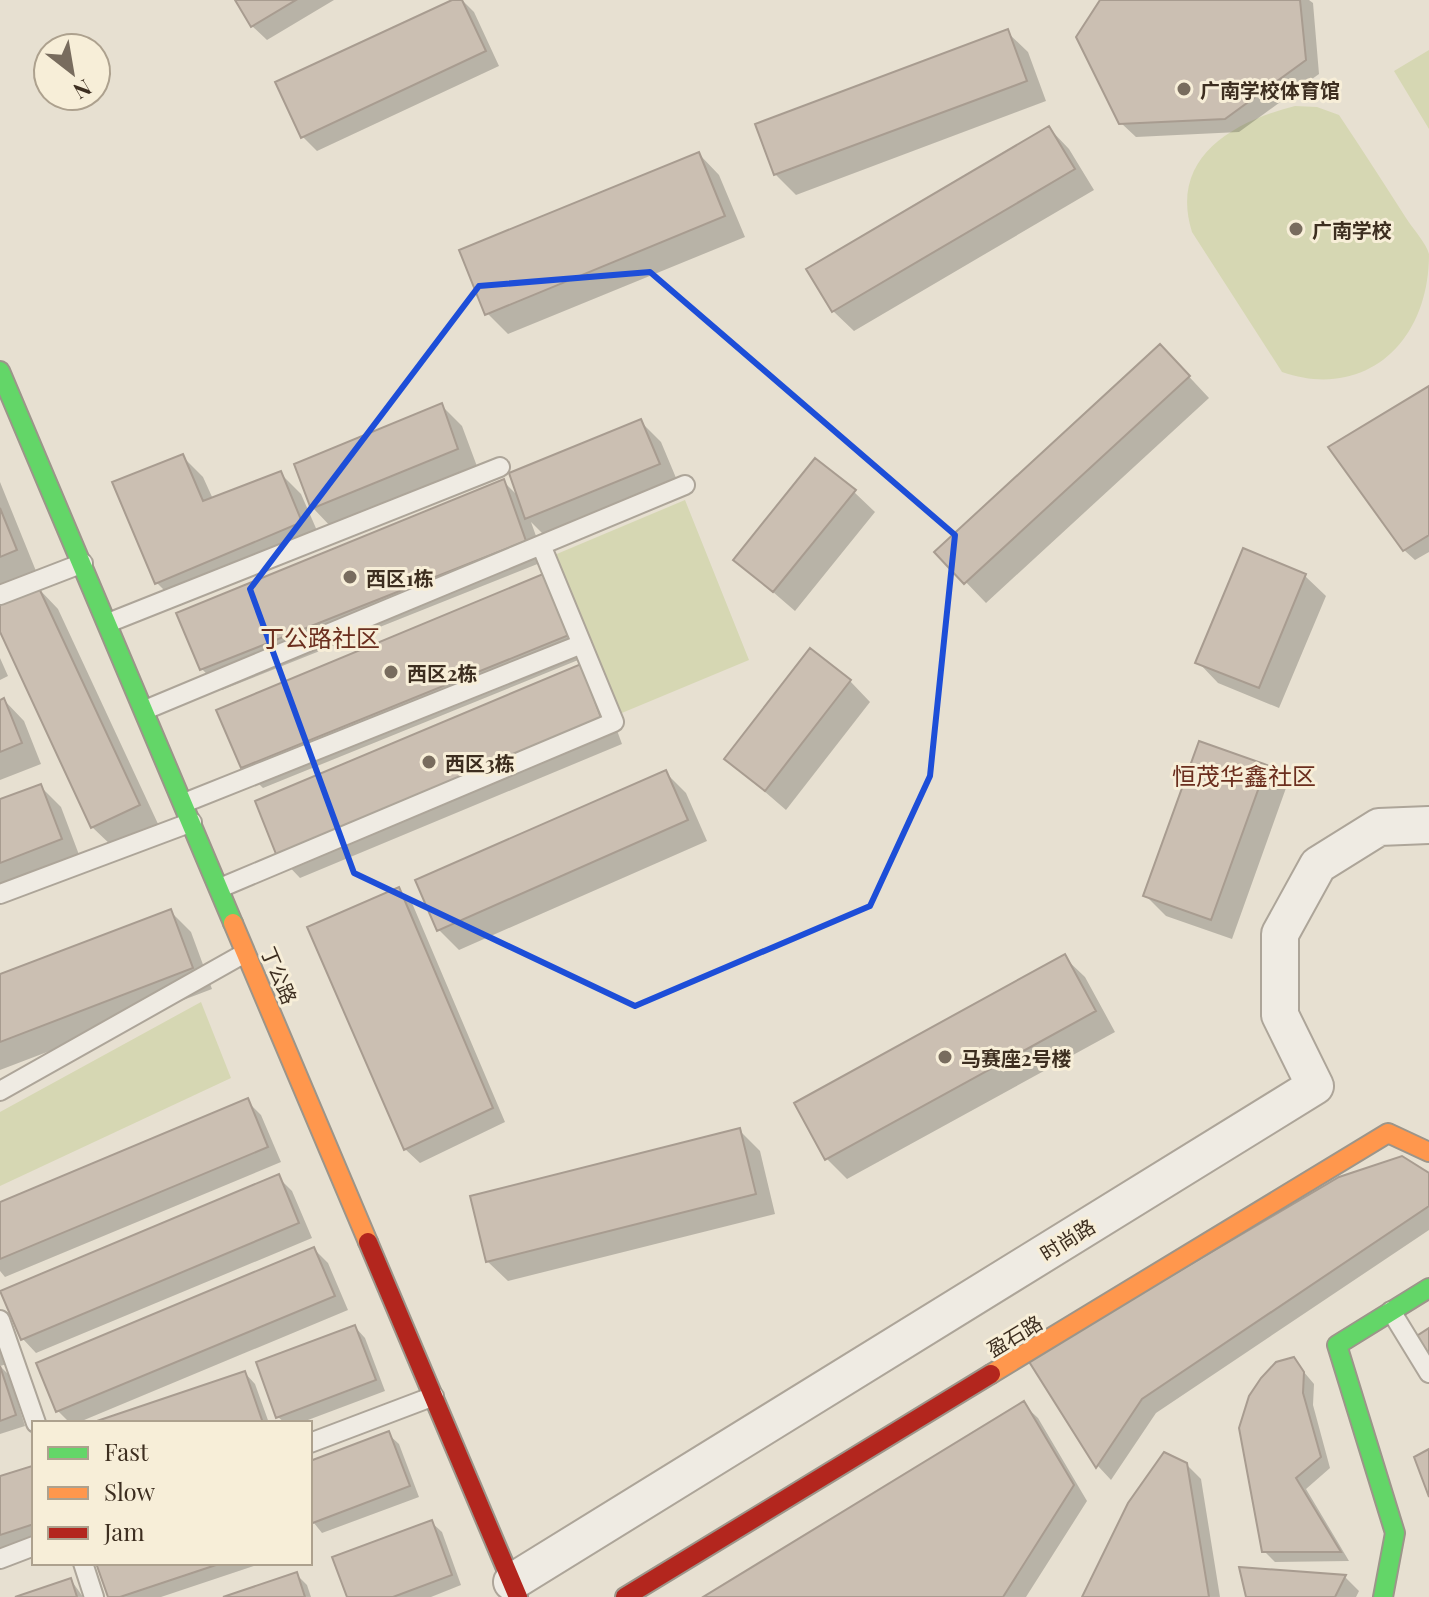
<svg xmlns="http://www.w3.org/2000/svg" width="1429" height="1597" viewBox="0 0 1429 1597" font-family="'Playfair Display','Noto Sans SC',serif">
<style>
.green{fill:#d6d7b3}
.shadow{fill:#0003}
.building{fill:#cbbfb2;stroke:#a89c90;stroke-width:2}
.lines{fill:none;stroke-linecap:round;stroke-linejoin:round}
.lane-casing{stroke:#ada599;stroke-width:22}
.street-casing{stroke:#ada599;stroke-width:40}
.fast-casing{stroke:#9c958a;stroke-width:22}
.slow-casing{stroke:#9c958a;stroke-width:22}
.jam-casing{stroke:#9c958a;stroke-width:22}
.lane{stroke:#efebe3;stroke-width:18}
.street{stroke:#efebe3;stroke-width:36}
.fast{stroke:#63d668;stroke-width:18}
.slow{stroke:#ff974d;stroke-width:18}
.jam{stroke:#b3261e;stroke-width:18}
.marked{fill:none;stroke:#1d4ed8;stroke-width:6;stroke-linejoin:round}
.poi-dot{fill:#786c5e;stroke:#f7eed8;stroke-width:3}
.labels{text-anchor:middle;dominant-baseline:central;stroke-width:6;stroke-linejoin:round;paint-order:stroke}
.poi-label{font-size:20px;font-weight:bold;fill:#3d2e20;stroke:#f7eed8;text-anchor:start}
.street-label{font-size:20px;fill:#3d2e20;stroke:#f7eed8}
.quarter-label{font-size:24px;fill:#6b2e1e;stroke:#f7eed8}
</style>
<rect width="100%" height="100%" fill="#e7e0d1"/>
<path class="green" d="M1429,50V129L1394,71Z
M1295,106L1317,107L1339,115C1362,149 1384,184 1406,218C1413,229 1426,243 1429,254C1429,346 1362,400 1282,372L1192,232C1169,159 1231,122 1295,106Z
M685,500L749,660L617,715L552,556Z
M201,1002L231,1078L0,1186V1112Z"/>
<path class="shadow" d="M237,0H334L267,40L252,26Z
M456,0H462L474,12L499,66L317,151L302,136Z
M1103,0H1309L1313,3L1319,74L1239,132L1136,137L1121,123Z
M1007,32L1028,52L1046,101L796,195L775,174Z
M1049,128L1069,149L1094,190L854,331L833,311Z
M699,154L719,175L745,237L508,334L487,313Z
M1180,367L1209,398L986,603L937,552Z
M1429,388V552L1415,560L1404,550Z
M442,406L462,426L478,469L333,529L313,508Z
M640,421L661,442L679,485L547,538L531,522L545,561L222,690L202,669L503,481L519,497Z
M182,456L203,477L213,499L280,473L301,494L322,542L177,603L157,583Z
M0,482L36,571L0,586Z
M854,492L875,512L795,611L736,560Z
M543,576L563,596L588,656L263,788L242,767Z
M1305,576L1326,596L1279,708L1218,683L1198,662Z
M38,588L58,609L159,826L113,847L92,827L0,627V606Z
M0,658L8,676L0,680Z
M580,666L601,687L622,744L300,878L280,857Z
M850,681L870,702L786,810L727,759Z
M4,700L24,721L41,764L0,780V702Z
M1266,767L1286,788L1232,939L1166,916L1146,896Z
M665,772L686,793L707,841L459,950L439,930Z
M40,786L61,807L81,860L0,891V802Z
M398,889L412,903L505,1122L420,1163L405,1149Z
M170,911L191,932L212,989L0,1070V976Z
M1064,957L1085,977L1115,1032L847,1179L827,1159Z
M247,1101L261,1115L281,1162L5,1277L0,1271V1204Z
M739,1130L760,1151L775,1214L508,1281L487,1261Z
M1429,1175V1230L1156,1413L1111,1480L1098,1466L1030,1361Z
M278,1177L292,1191L312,1238L36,1353L22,1338Z
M314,1249L328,1263L348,1310L77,1423H70L58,1411Z
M355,1327L365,1338L385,1391L300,1423H285L278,1417Z
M0,1345L7,1364L0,1366L9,1375L25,1426L0,1434Z
M1293,1359L1314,1384L1313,1405L1330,1468L1306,1489L1349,1561L1275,1562L1264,1551Z
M245,1373L255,1384L269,1423H97Z
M1023,1404L1038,1418L1087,1501L1026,1597H707Z
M388,1434L399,1444L419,1497L322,1533L310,1518V1464Z
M1186,1464L1201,1479L1220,1597H1084Z
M31,1468L34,1537L0,1549V1478Z
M431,1522L442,1532L461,1585L431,1597H349Z
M99,1563H263L161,1597H110Z
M297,1575L307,1585L311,1597H229Z
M1345,1577L1359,1591L1356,1597H1249Z
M71,1580L83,1597H21Z"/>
<path class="building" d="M235,0H296L251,27Z
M452,0H462L486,51L301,138L275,82Z
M1100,0H1300L1306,60L1225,119L1119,124L1076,37Z
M1008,29L1027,81L774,175L755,124Z
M1049,126L1075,169L832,312L806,269Z
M699,152L725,216L485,315L459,250Z
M1160,344L1190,376L964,584L934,552Z
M1429,386V535L1403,551L1328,447Z
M442,403L458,449L311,509L294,464Z
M641,419L660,464L525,519L509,473Z
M183,454L203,501L281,471L302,522L155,584L112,482Z
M815,458L856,490L773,592L733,560Z
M504,479L526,541L200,670L176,613Z
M0,508L17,550L0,557Z
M1243,548L1306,574L1259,688L1195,663Z
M543,574L569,635L241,768L216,710Z
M38,586L140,805L91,828L0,632V604Z
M810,648L851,680L765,791L724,759Z
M581,664L603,723L278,859L255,801Z
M4,698L22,743L0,752V700Z
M1199,741L1267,765L1211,920L1143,896Z
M666,770L688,820L437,931L415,880Z
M41,784L62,839L0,863V799Z
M399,887L493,1108L404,1150L307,927Z
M171,909L193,968L0,1042V974Z
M1065,954L1096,1011L825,1160L794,1103Z
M248,1098L268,1147L0,1259V1202Z
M740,1128L756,1194L486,1262L470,1196Z
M1402,1156L1429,1173V1206L1142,1399L1096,1468L1028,1360L1339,1177Z
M279,1174L299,1223L21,1340L0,1291Z
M314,1247L335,1296L56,1412L36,1363Z
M355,1325L376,1380L276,1418L256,1362Z
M1429,1328V1360L1415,1337Z
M1294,1357L1304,1372L1303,1393L1321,1457L1296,1478L1341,1552H1262L1239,1428L1249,1396L1261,1378L1276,1362Z
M0,1366L16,1415L0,1421Z
M245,1371L263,1423H91Z
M1024,1401L1074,1485L1003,1597H703Z
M389,1431L410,1486L310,1524V1461Z
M1429,1449V1497L1414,1457Z
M1164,1452L1187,1463L1209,1597H1082L1128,1503Z
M32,1466L34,1524L0,1535V1476Z
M432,1520L452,1575L393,1597H347L332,1557Z
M96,1563H222L120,1597H108Z
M1239,1567L1346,1575L1335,1597H1246Z
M297,1572L305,1597H223Z
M71,1578L77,1597H15Z"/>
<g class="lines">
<g class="lane-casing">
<path id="lane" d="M0,595L83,563
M108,623L500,467
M145,710L685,485
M184,803L582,644
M220,888L614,722L541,545
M0,894L192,822
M0,1091L245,953
M1391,1311L1429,1373
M0,1320L36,1423
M310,1443L434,1396
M0,1559L34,1546
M83,1563L94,1597"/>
</g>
<g class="street-casing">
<path id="street" d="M512,1582L1315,1086L1280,1015V934L1318,865L1379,827L1429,825"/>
</g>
<g class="fast-casing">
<path id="fast" d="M0,371L233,923
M1383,1597L1395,1533L1337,1345L1429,1288"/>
</g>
<g class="slow-casing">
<path id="slow" d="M233,923L368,1242
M991,1374L1388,1133L1429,1152"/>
</g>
<g class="jam-casing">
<path id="jam" d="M368,1242L518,1597
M625,1597L991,1374"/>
</g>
<use href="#lane" class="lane"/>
<use href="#street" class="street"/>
<use href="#fast" class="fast"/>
<use href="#slow" class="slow"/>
<use href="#jam" class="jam"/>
</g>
<path class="marked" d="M650,272L955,535L930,776L870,906L635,1006L354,873L250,589L479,286Z"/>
<g class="poi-dot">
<circle cx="1184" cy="89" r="8"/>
<circle cx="1296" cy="229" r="8"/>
<circle cx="350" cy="577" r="8"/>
<circle cx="391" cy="672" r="8"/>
<circle cx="429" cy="762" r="8"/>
<circle cx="945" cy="1057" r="8"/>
</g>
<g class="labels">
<g class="poi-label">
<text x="1200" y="89">广南学校体育馆</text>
<text x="1312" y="229">广南学校</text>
<text x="366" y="577">西区1栋</text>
<text x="407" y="672">西区2栋</text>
<text x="445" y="762">西区3栋</text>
<text x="961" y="1057">马赛座2号楼</text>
</g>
<g class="street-label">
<text transform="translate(280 975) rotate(67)">丁公路</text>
<text transform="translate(1067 1239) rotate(-32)">时尚路</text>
<text transform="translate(1014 1335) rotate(-31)">盈石路</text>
</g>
<g class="quarter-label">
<text x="320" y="637">丁公路社区</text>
<text x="1244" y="775">恒茂华鑫社区</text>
</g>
</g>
<rect x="32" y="1421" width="280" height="144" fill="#f7eed8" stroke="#ada18e" stroke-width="2"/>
<rect x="48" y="1447" width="40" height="12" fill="#63d668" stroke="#ada18e" stroke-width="2"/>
<text x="104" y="1461" font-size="24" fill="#3d2e20">Fast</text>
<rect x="48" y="1487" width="40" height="12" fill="#ff974d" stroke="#ada18e" stroke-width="2"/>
<text x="104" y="1501" font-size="24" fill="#3d2e20">Slow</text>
<rect x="48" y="1527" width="40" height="12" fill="#b3261e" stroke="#ada18e" stroke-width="2"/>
<text x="104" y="1541" font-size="24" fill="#3d2e20">Jam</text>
<g transform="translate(72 72) rotate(149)"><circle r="38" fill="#f7eed8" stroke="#ada18e" stroke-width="2"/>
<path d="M0-6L14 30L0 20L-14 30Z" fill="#786c5e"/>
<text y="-12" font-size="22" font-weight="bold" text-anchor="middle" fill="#3d2e20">N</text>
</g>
</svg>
